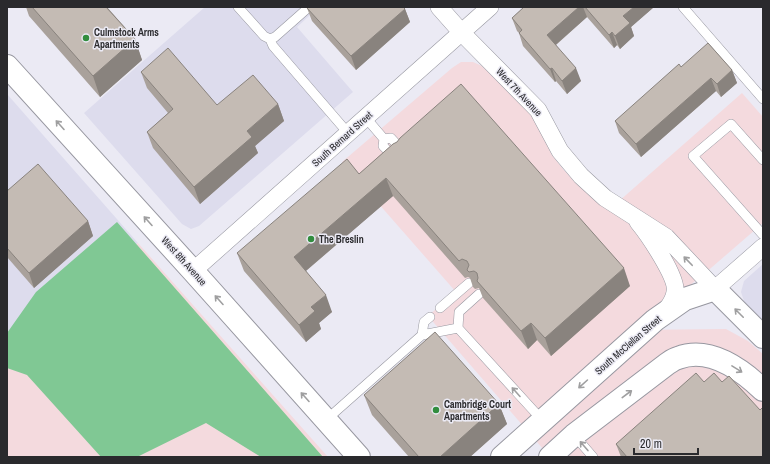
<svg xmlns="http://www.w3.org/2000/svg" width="770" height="464" viewBox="0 0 770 464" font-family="'Archivo Narrow',sans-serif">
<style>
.built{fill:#dddced}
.medical{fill:#f4dade}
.forest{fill:#80c894}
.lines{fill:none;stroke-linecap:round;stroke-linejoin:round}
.lane-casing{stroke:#9797a0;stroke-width:10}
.street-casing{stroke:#9797a0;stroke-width:18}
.secondary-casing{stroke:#9797a0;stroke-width:24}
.lane{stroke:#fff;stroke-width:9}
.street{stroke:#fff;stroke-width:17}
.secondary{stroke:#fff;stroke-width:22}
.wall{fill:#a9a19b}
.shaded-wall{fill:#89837e}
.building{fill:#c4bbb4;stroke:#89837e}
.oneway{stroke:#9f9fa0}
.poi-dot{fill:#328d3e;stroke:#ebeaf4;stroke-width:1.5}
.labels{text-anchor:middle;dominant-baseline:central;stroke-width:3;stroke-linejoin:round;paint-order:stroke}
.poi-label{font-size:10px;font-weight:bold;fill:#2a2a2d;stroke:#ebeaf4;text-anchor:start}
.street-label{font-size:10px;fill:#2a2a2d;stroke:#ebeaf4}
</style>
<rect width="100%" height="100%" fill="#ebeaf4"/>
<path class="built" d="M205,7H319L297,27L353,92L199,226L191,229L182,224L84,113Z
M7,94L138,243L7,357Z
M763,264V321L745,304L741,292L744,281Z"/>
<path class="medical" d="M461,62H473L482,66L524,106L534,119L552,155L563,169L575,182L610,209L742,93L763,117V223L711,268L635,330L726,329L748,341L763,354V457H550L428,316L456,292L342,162L452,68Z
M138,243L328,457H7V357Z"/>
<path class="forest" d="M117,222L323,457H261L206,423L137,457H101L27,375L7,368V333L36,292Z"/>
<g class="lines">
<g class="lane-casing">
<path id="lane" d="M238,7L264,36L270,39L275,37L309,7
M683,7L763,99
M270,39L273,46L348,133
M366,118L384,139
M391,138L401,149L400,155L393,156L383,146L384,139Z
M763,160L731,124L693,156L763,235
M479,294L459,312L458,328L543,421
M440,308L469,283
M422,335L424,322L430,317
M326,420L422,335L458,328
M574,435L593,457"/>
</g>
<g class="street-casing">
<path id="street" d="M439,7L462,33L538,110L560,151L581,176L605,198L666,237L715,289L763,247
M638,222C648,234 678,278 675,292C674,300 669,306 665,312
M193,271L490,7"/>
</g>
<g class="secondary-casing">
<path id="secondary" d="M7,66L193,271L359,457
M502,457L655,320L685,299L715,289L763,337
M550,457L574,435L667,364C670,362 674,359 678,358C709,346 741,369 763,390"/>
</g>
<use href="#lane" class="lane"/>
<use href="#street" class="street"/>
<use href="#secondary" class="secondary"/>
</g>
<path class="wall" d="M26,7H107L135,39L142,60L100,97L29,16Z
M524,7H654L631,27L634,36L620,49L617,45L614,48L587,17L556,45L581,81L567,94L556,81L555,82L523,46L519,33L517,31L512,18Z
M307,8L405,9L410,22L356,70L312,21Z
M681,67L732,70L737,83L721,97L716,91L641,157L619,133L615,121Z
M141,72L217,105L278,104L284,121L255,146L258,153L200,204L153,148L147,132L168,113L147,88Z
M393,144L630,286L551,356L537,340L528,349L483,298L479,288L475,289L473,287L470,278L468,277L465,278L393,196L306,271L332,312L319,323L321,329L306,342L244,271L237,253L359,174Z
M7,191L88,221L93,236L34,288L7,257Z
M704,382H722L760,410L763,457H621L616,444Z
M364,395L499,404L507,424L470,457H409L372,415Z"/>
<path class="shaded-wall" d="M579,7H583L587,17L552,48L547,35Z
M634,7H654L631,27L634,36L620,49L615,36L623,16Z
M405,9L410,22L356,70L351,56Z
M612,32L617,45L614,48L609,35Z
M135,39L142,60L100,97L93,76Z
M552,68L556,81L555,82L550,69Z
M576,68L581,81L567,94L562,81Z
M732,70L737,83L721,97L717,84Z
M711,78L716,91L641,157L636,144Z
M278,104L284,121L255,146L258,153L200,204L194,187L247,131Z
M386,178L393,196L301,275L294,257Z
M88,221L93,236L34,288L29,273Z
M624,268L630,286L551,356L545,338Z
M326,295L332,312L319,323L321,329L306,342L299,325L311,307Z
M531,323L537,340L528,349L521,331Z
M499,404L507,424L470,457H440Z"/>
<path class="building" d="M32,7H106L135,39L93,76Z
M308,7H403L405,9L351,56L307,8Z
M524,7H579L547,35L576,68L562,81L552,68L550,69L519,33L522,30L512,18Z
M585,7H634L623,16L630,23L615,36L612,32L609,35Z
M708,43L732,70L717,84L711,78L636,144L615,121L679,64L681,67Z
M168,48L217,105L253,75L278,104L247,131L252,137L194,187L147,132L173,109L141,72Z
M461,84L624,268L545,338L531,323L521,331L477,281L478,278L477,273L474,271L469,272L467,270L469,265L467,261L462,259L459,261L386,178L294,257L326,295L311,307L315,311L299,325L237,253L347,159L359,174L393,144L397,142L400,138Z
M38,164L88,221L29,273L7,248V191Z
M435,332L499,404L440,457H419L364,395Z
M696,373L704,382L714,373L722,382L729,376L760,410L763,407V457H627L616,444Z"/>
<defs><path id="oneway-shaft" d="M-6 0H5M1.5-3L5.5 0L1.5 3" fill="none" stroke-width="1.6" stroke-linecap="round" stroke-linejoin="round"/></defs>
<g class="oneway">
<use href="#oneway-shaft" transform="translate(60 125) rotate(-132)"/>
<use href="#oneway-shaft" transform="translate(148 221) rotate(-132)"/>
<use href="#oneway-shaft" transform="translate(688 261) rotate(-134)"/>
<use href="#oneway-shaft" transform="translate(219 300) rotate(-132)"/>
<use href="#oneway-shaft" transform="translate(739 313) rotate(-135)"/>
<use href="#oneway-shaft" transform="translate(737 369) rotate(32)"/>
<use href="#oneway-shaft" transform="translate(583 384) rotate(138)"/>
<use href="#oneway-shaft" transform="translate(516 392) rotate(-132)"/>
<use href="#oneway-shaft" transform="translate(627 394) rotate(-37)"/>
<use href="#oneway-shaft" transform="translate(305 397) rotate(-132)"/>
<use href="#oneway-shaft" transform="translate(584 446) rotate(-131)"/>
</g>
<g class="poi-dot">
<circle cx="86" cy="38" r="4"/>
<circle cx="311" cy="239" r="4"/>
<circle cx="436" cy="410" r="4"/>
</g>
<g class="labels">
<g class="poi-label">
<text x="94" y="32">Culmstock Arms<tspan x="94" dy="12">Apartments</tspan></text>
<text x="319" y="239">The Breslin</text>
<text x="444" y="404">Cambridge Court<tspan x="444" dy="12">Apartments</tspan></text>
</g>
<g class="street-label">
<text transform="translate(519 92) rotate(47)">West 7th Avenue</text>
<text transform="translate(342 139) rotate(-42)">South Bernard Street</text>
<text transform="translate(184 261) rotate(48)">West 8th Avenue</text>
<text transform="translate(628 345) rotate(-41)">South McClellan Street</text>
</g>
</g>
<rect width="770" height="464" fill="none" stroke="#2a2a2d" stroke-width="16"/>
<path d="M634 448v6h64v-6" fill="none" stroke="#2a2a2d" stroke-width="2"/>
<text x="640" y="448" font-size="12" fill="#2a2a2d" stroke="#ebeaf4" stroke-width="3" paint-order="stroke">20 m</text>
</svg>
